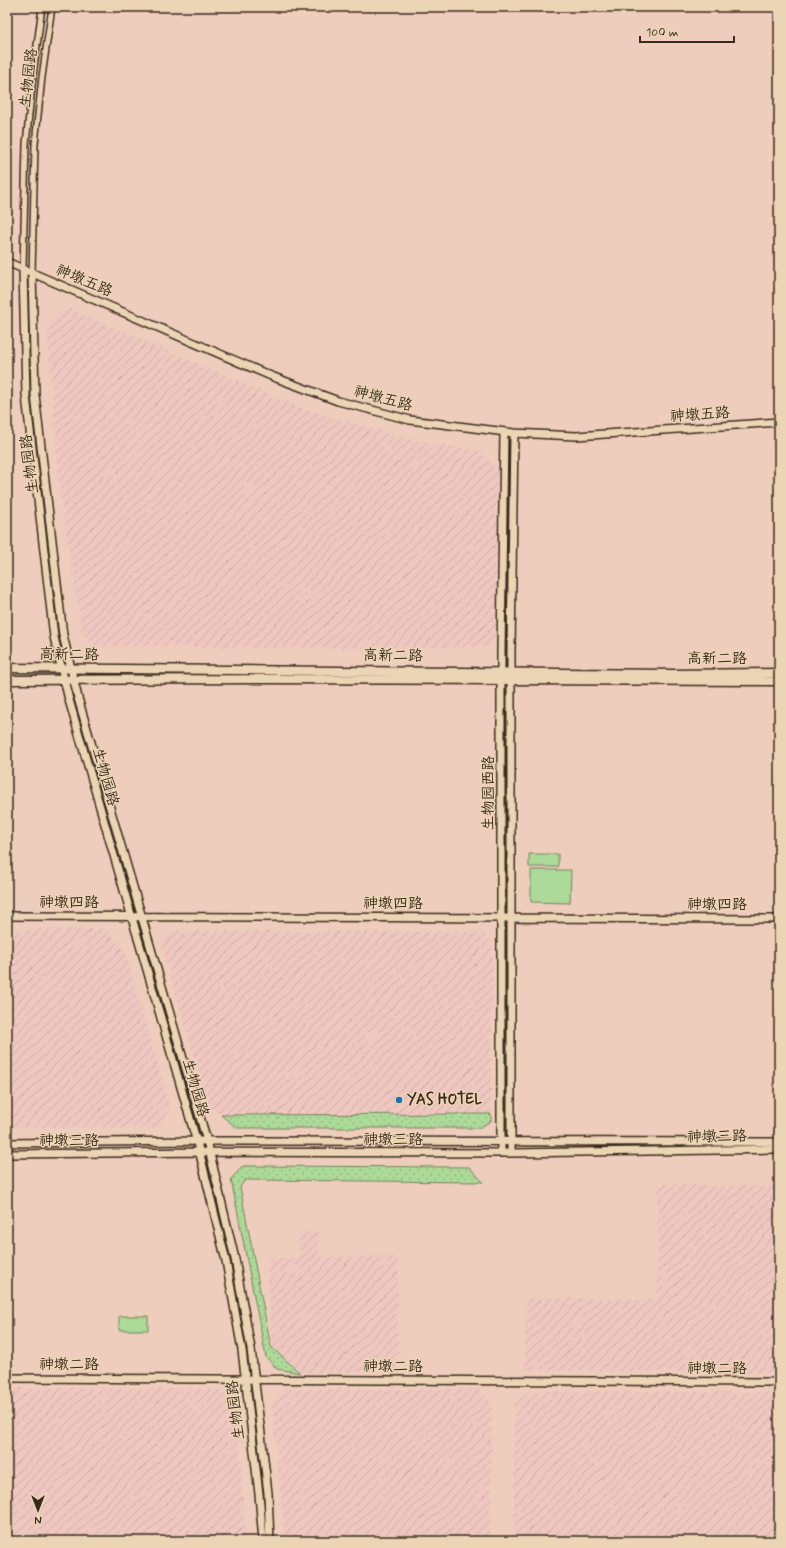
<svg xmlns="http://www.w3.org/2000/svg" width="786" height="1548" viewBox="0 0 786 1548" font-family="Mynerve,'LXGW WenKai TC',sans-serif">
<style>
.industrial{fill:url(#industrial-furrows)}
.grass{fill:url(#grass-dots);stroke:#74825c}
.green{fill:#acda99;stroke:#74825c}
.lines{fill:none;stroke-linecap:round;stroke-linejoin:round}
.street-casing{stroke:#3b2a1e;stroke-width:8}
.secondary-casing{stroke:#3b2a1e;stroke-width:10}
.primary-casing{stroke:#3b2a1e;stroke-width:11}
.street{stroke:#ecd5b5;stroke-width:5}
.secondary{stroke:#ecd5b5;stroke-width:7}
.primary{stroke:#ecd5b5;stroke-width:8}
.poi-dot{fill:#1f6fb2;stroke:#ecd5b5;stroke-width:1.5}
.labels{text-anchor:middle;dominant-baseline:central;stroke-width:3;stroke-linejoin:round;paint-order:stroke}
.street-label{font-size:15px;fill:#3b2a1e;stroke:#ecd5b5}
.poi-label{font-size:15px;font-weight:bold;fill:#3b2a1e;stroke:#ecd5b5;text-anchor:start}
</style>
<defs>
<pattern id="industrial-furrows" width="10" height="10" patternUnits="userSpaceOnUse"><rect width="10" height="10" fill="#efc7c0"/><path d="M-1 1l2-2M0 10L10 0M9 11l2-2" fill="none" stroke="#ceaba5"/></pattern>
<pattern id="grass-dots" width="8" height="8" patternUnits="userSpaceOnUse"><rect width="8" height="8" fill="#acda99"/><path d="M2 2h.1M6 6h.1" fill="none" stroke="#95bb83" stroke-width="1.8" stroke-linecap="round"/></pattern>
</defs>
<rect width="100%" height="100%" fill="#eecdbc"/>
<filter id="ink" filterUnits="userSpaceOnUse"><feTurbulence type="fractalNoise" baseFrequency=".025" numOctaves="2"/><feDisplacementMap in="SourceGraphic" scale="8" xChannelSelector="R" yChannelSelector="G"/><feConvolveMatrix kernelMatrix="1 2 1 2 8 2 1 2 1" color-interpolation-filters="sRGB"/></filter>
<g filter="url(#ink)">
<path class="industrial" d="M68,308L301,408L413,440L481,451L498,472L496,631L494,640L486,647L316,648L95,646L82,633L60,494L48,338L49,323Z
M104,929L120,943L125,951L170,1109L160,1128L7,1127V930Z
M171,931L481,932L493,943L491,1114L221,1115L208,1105L161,943Z
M658,1184L779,1186V1373L525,1370L526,1298L657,1299Z
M299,1232H318L319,1257L391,1256L398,1260V1371L300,1373L271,1347L267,1258H300Z
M7,1388L218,1389L234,1402L241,1469L245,1541H18L7,1497Z
M285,1389H478L492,1403L491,1541H285L272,1404Z
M529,1391L779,1392V1541H514V1405Z"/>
<path class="grass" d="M491,1114V1121L479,1128H237L221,1115Z
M243,1166L469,1167L483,1182L245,1180L240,1187L271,1347L300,1373L277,1369L266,1357L231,1179Z"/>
<path class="green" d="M529,854H558V867H529Z
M531,870H571L570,903L531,902Z
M119,1316H148V1330H119Z"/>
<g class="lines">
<g class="street-casing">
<path id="street" d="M23,269L26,144L33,76L42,7
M32,273L35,144L42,77L52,7"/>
</g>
<g class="secondary-casing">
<path id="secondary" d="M7,262L271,376L338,401L410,420L514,433L576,436L779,422
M23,269L26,396L54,637L69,700L198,1146L226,1261L242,1350L259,1494L263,1541
M32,273L35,395L63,635L78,698L207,1141L235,1259L251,1349L268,1493L270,1541
M7,916L779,919
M7,1143L196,1141L779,1142
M501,1153V652L504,432
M511,1153V652L514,433
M7,1154L207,1152L511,1153L779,1149
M7,1378L779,1382"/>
</g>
<g class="primary-casing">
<path id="primary" d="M7,668L673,674L779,673
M7,680L265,679L779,681"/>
</g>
<use href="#street" class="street"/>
<use href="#secondary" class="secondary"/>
<use href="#primary" class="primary"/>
</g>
</g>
<circle class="poi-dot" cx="399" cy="1100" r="4"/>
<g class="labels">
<g class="street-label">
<text transform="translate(29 78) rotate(-83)">生物园路</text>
<text transform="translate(84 281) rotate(23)">神墩五路</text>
<text transform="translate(383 399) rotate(15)">神墩五路</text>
<text transform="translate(700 415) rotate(-4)">神墩五路</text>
<text transform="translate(30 464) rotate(-97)">生物园路</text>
<text transform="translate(69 655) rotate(1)">高新二路</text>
<text transform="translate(393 656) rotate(1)">高新二路</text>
<text x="717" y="659">高新二路</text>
<text transform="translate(105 777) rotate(74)">生物园路</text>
<text transform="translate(489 793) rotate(-90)">生物园西路</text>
<text x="69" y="903">神墩四路</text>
<text x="393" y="904">神墩四路</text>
<text x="717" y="905">神墩四路</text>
<text transform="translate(195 1088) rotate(74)">生物园路</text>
<text transform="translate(717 1137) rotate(-1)">神墩三路</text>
<text x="393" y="1140">神墩三路</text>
<text x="69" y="1141">神墩三路</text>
<text x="69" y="1365">神墩二路</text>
<text x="393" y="1367">神墩二路</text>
<text x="717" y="1369">神墩二路</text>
<text transform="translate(236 1410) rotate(-97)">生物园路</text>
</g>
<g class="poi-label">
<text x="407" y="1100">YAS HOTEL</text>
</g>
</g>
<rect width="786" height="1548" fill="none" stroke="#ecd5b5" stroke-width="24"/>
<rect x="12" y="12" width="762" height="1524" fill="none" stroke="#3b2a1e" stroke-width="1.5" filter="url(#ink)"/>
<g transform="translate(38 1510) rotate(180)" stroke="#ecd5b5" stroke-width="3" paint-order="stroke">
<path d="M0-3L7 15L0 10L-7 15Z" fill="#3b2a1e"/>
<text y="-6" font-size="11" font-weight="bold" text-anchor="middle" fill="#3b2a1e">N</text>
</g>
<path d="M640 36v6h94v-6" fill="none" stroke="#3b2a1e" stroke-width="2"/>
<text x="646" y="36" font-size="12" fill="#3b2a1e" stroke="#ecd5b5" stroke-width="3" paint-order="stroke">100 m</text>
</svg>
